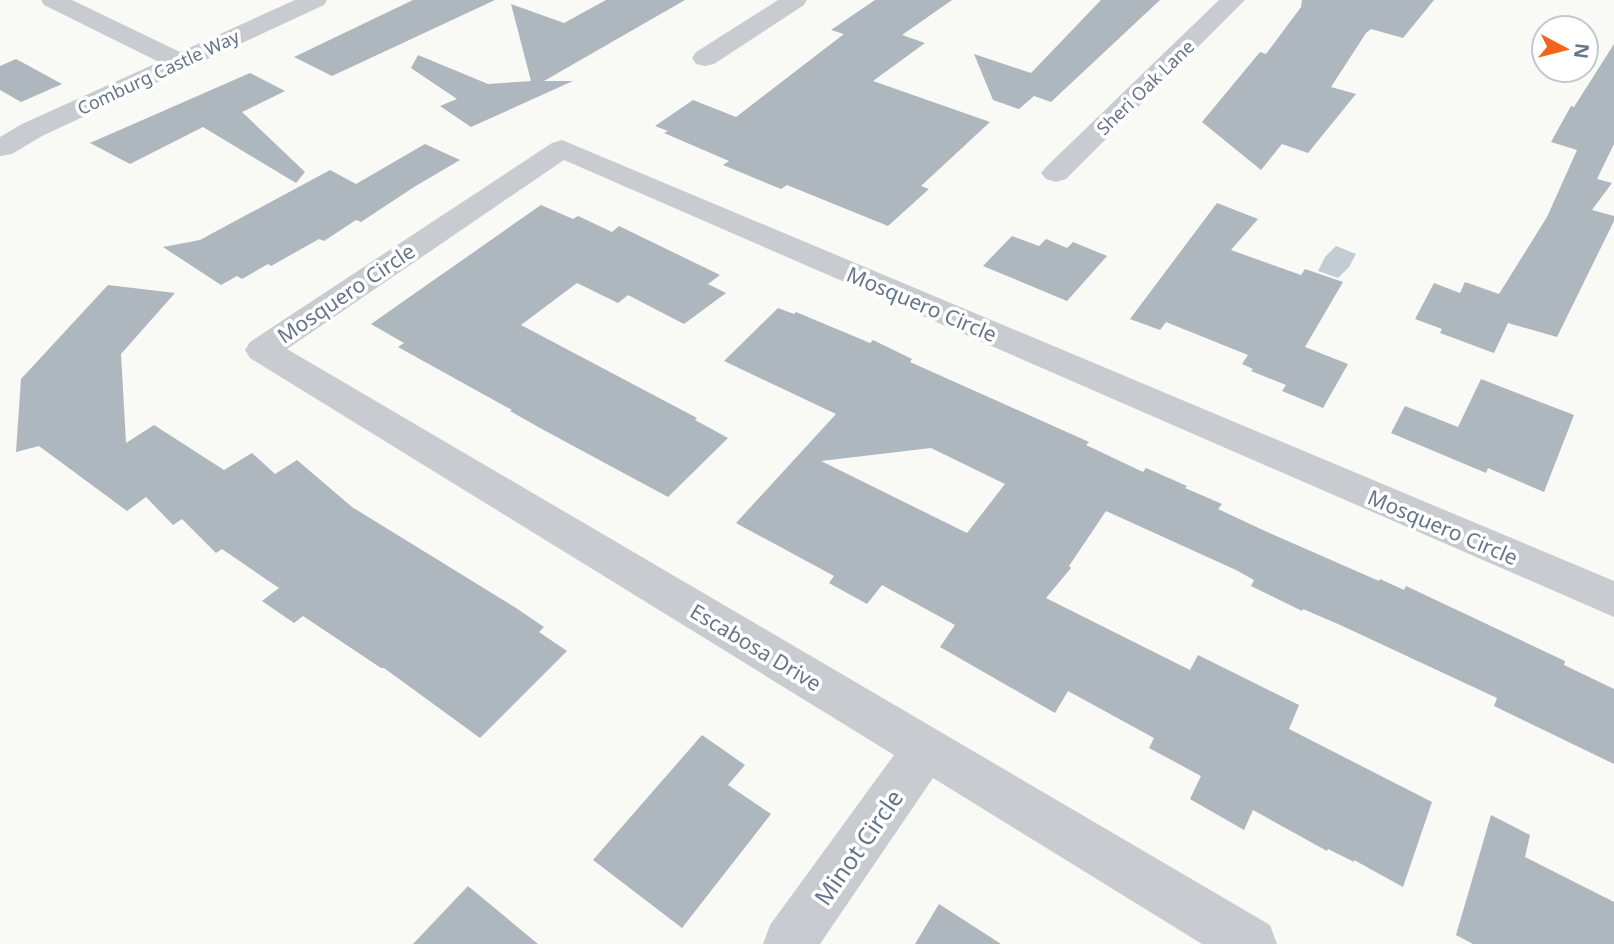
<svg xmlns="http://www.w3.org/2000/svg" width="1614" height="944" viewBox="0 0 1614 944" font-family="'Noto Sans',sans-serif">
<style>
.water{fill:#c2ccd2}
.building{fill:#aeb6be;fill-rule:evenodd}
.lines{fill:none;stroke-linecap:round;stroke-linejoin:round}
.minor{fill:#c8ccd0;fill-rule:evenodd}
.labels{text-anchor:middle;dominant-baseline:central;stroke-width:7;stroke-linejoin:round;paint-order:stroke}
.far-street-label{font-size:18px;fill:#65768a;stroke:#fff}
.street-label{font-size:21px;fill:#65768a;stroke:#fff}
.near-street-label{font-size:24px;fill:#65768a;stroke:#fff}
</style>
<rect width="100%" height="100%" fill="#f9f9f6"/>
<path class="water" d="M1336,246L1356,254L1349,267L1338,278L1318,271L1325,257Z"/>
<path class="building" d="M413,0H495L332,76L294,57Z
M606,0H685L544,81H573L471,127L440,106L457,99L411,68L418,55L488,84L531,81L511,4L564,23Z
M875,0H952L902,35L925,43L873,81L990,122L921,186L929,189L888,226L787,185L781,189L723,165L729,161L664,133L668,131L655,126L693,100L736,117L844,34L831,30Z
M1101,0H1160L1051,102L1034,96L1019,109L993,100L974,54L1031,73Z
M1302,0H1434L1403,38L1371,29L1366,33L1331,87L1356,94L1308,153L1282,144L1261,170L1202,122L1260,52L1266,54L1301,7Z
M1614,44V144L1597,179L1612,183L1592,210L1614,216V221L1557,337L1508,323L1494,353L1440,333L1442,329L1415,319L1434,283L1460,293L1465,282L1499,294L1547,217L1577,150L1551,142L1571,106L1574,107Z
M16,59L62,84L21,102L0,90V66Z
M250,73L285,91L242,112L305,172L296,183L203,127L130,164L90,143Z
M425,144L460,160L414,187L361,222L356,220L324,241L319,239L271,266L268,264L242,279L237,276L221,285L163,247L200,240L330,170L356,184Z
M1217,203L1258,219L1231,250L1301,275L1305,269L1343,282L1305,347L1348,364L1323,408L1282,391L1286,385L1251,371L1253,369L1242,364L1248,355L1166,322L1160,330L1130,319Z
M541,205L573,219L578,216L612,232L619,226L720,275L708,284L726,293L684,324L628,295L618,303L577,283L521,325L697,418L695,420L728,438L668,497L540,428L510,411L512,410L398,347L404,343L371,324Z
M1012,236L1039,246L1046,239L1067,248L1073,242L1107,256L1067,301L983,266Z
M108,285L175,293L121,354L126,443L154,425L224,470L252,453L275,474L297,460L352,507L516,608L544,627L539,632L567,651L480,738L384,668H381L303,616L294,623L262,601L279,588L222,549L216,553L182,519L173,525L146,497L127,511L39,446L16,452L21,379Z
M778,308L794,314L796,312L870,343L873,340L912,359L910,362L1089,442L1086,445L1143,472L1146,468L1187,486L1185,488L1222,504L1218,509L1265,531L1379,581L1380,579L1404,590L1406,586L1565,661L1564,665L1614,689V764L1494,706L1497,698L1338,624L1303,609L1302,611L1251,586L1254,580L1236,570L1106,511L1069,566L1071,568L1046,598L1190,670L1198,655L1299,705L1289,729L1432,802L1403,887L1354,860V862L1328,849L1327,851L1253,810L1244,830L1190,799L1201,776L1149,748L1154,738L1068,691L1055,713L940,647L955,625L882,585L867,604L829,583L834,576L736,523L836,414L724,361ZM931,448L1005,484L967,533L821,461Z
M1481,379L1574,415L1544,492L1488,468L1486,473L1391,433L1405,406L1458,427Z
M702,735L745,765L728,785L771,814L682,928L593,860Z
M1491,815L1530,835L1525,857L1614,902V944H1473L1456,935Z
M468,886L538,944H413Z
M939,904L1001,944H915Z"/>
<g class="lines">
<path class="minor" d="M41,0H72L180,52L295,0H327L324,5L42,136L12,154L0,156V137L22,124L159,62L44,5Z
M778,0H807L804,5L714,64L705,66L696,64L692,58L696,52Z
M1219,0H1245L1066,179L1056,182L1046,179L1041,173L1046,167Z
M562,140L1614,581V617L564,160L287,349L1270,925L1277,944H1202L933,778L820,944H763L770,925L894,755L250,358L245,350L250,342L552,143Z"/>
</g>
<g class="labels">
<g class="far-street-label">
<text transform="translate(158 72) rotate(-25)">Comburg Castle Way</text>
<text transform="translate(1145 87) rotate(-44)">Sheri Oak Lane</text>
</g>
<g class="street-label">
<text transform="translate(346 293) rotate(-34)">Mosquero Circle</text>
<text transform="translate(922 304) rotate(23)">Mosquero Circle</text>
<text transform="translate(1443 527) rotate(23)">Mosquero Circle</text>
<text transform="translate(756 647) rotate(31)">Escabosa Drive</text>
</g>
<g class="near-street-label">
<text transform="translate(858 847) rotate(-55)">Minot Circle</text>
</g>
</g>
<g transform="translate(1565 49) rotate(97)"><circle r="33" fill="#ffffff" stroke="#c1c8d0" stroke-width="2"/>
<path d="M0-5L12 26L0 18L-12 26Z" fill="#f3631b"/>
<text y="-10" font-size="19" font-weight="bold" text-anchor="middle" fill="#65768a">N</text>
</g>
</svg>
